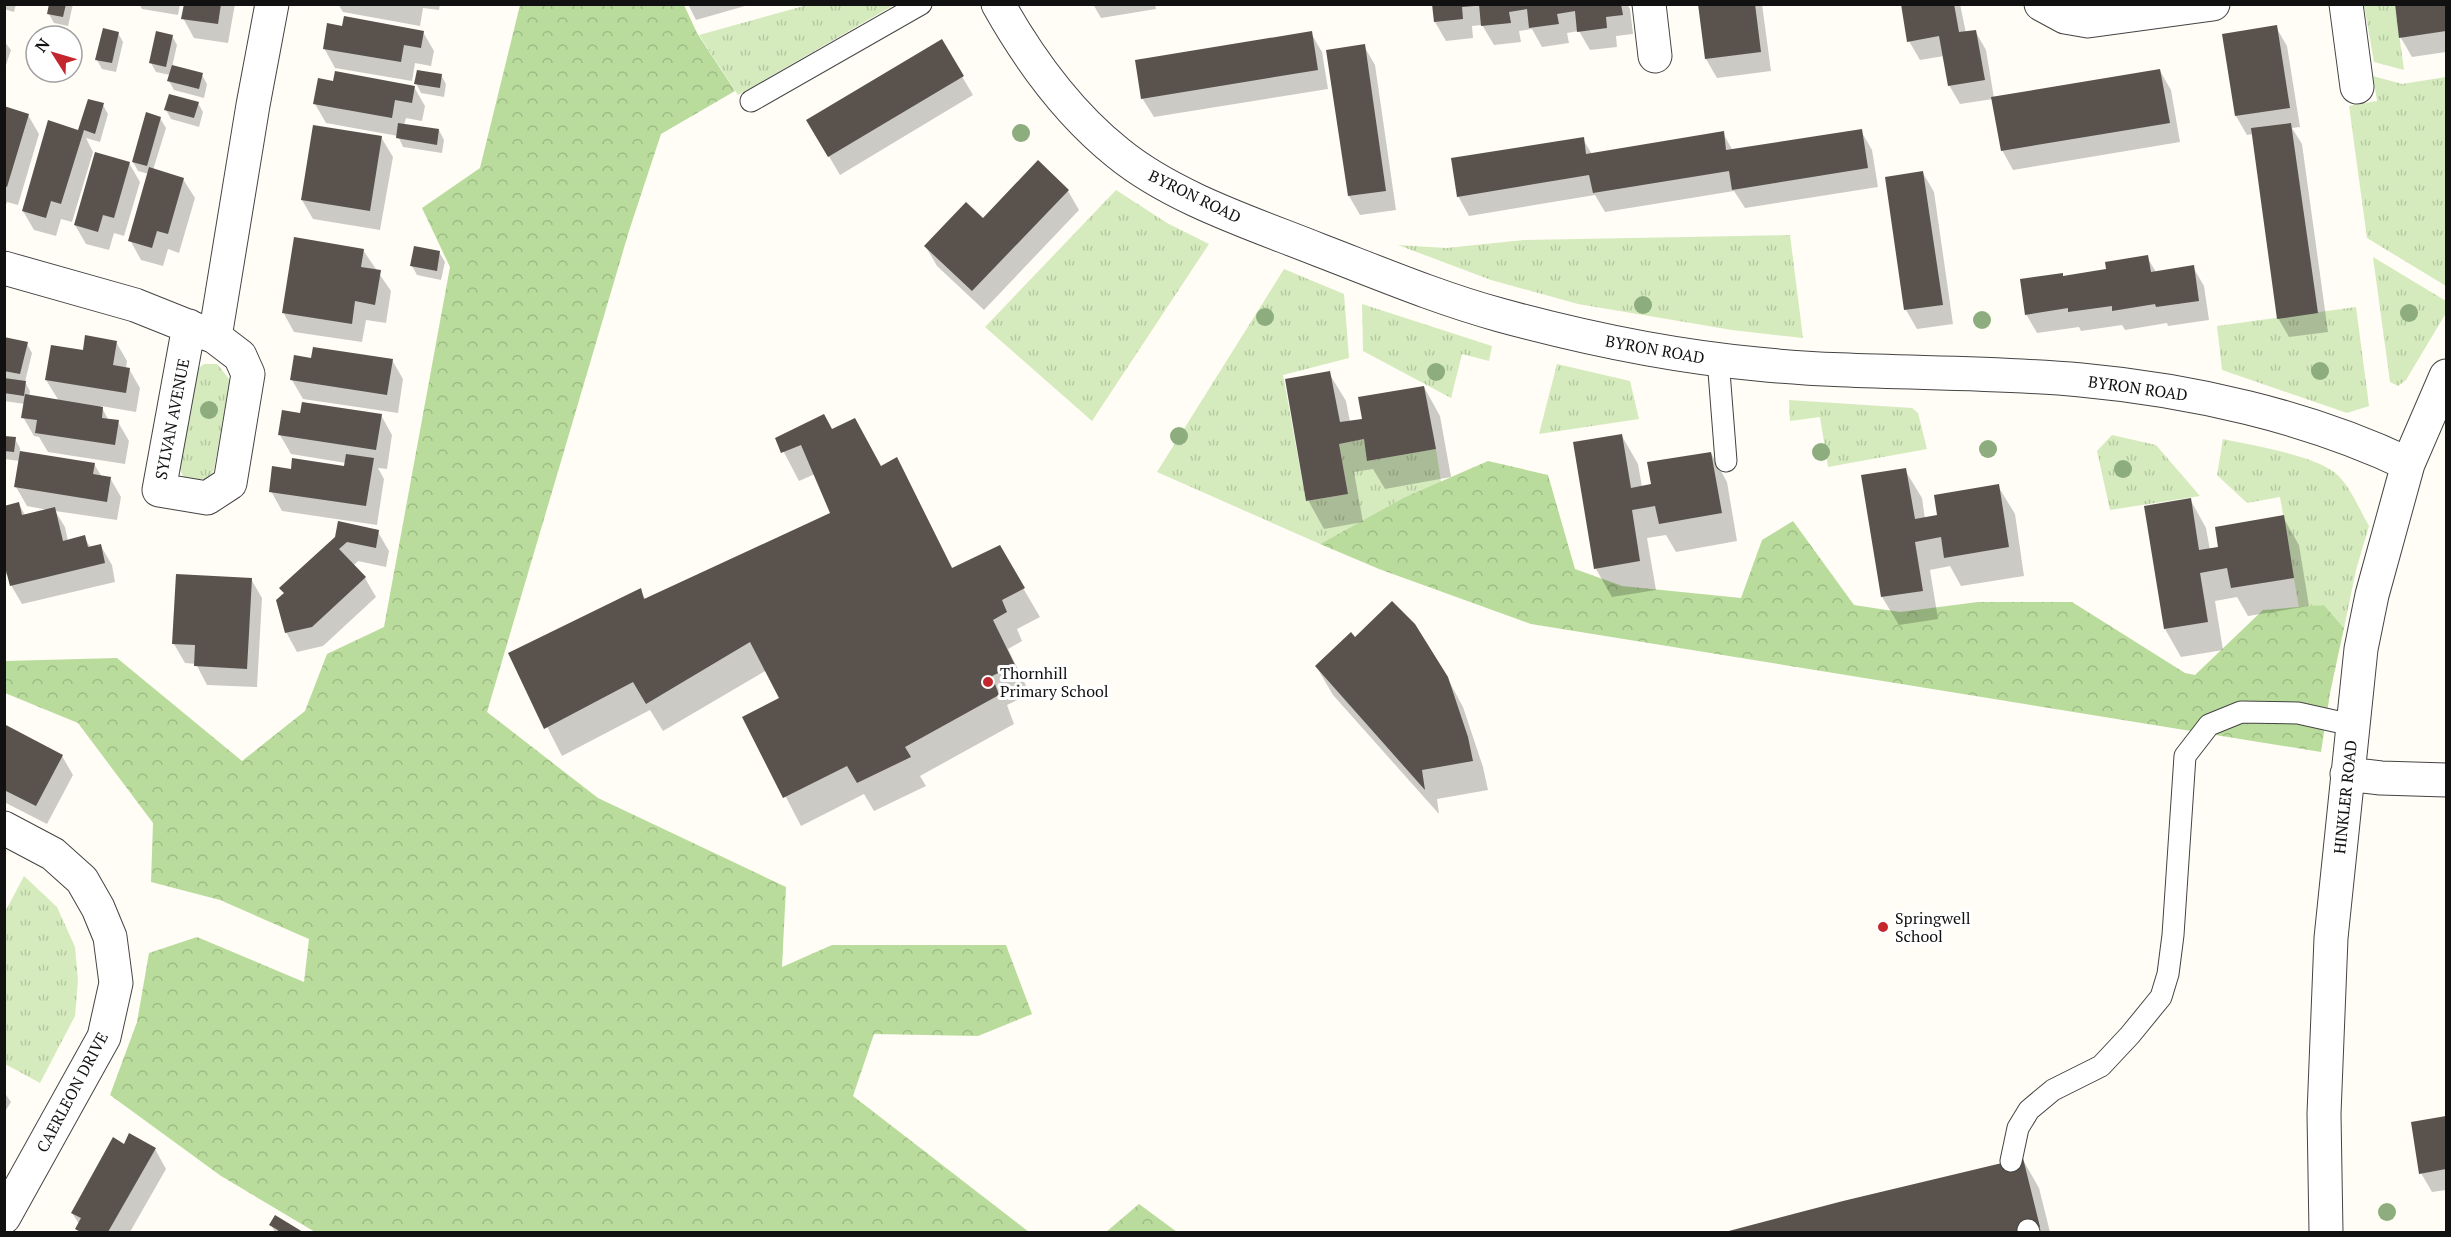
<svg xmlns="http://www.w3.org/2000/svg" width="2451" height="1237" viewBox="0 0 2451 1237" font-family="'PT Serif',serif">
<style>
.grass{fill:url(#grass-tufts)}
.forest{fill:url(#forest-crowns)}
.shadow{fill:#0003}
.building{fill:#5a524d}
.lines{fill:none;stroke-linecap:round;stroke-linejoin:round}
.service-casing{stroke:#444;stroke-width:23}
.minor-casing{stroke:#444;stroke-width:35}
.service{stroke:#fff;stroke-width:21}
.minor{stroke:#fff;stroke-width:33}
.tree{fill:#8dad7f}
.poi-dot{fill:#c4262e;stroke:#fff;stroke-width:2}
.labels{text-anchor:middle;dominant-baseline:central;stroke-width:6;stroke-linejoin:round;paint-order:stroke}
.street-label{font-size:16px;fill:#111;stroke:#fff}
.poi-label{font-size:16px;fill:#111;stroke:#fff;text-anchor:start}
</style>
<defs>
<pattern id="grass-tufts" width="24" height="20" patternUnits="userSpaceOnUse" patternTransform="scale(1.5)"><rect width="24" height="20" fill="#d5ebbd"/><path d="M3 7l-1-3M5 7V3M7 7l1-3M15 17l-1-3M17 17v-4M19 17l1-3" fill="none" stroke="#b6c8a1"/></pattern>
<pattern id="forest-crowns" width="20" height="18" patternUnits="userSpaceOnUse" patternTransform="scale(1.5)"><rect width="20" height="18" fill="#b9dc9c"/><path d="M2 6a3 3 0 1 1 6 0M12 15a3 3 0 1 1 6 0" fill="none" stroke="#9ebc85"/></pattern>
</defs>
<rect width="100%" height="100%" fill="#fffdf5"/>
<path class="grass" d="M811,4L894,5L738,95L699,35Z
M2364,5H2395L2404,70L2374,62Z
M2373,76L2402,84L2446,77V286L2367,238L2349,106L2377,101Z
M1116,190L1167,223L1209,244L1092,421L985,327Z
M1790,235L1803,338L1732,330L1578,304L1491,280L1398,245L1446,248L1524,240Z
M2373,257L2446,301V313L2406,380L2398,386L2390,382Z
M1284,269L1344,294L1349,358L1283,375L1306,501L1348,494L1339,444L1364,439L1368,461L1436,449L1441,482L1403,498L1320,544L1157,472Z
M1362,304L1492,346L1489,361L1462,354L1451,398L1363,351Z
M2356,307L2369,406L2347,413L2222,370L2217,326Z
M204,364H217L230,380L214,470L209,478L196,481L183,476L179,468L195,371Z
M1557,364L1630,381L1639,419L1539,434Z
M1789,400L1912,408L1918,413L1927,449L1828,467L1820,417L1790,421Z
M2112,435L2156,445L2200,496L2110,510L2097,451Z
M2223,439C2254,446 2309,454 2334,472C2349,483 2359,509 2369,526L2356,570L2344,628L2324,605L2299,608L2280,497L2247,503L2217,475Z
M24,876L57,907L75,947L78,980L75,1016L40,1083L5,1064V912Z"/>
<path class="forest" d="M520,5H684L697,33L735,91L661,134L629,231L487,712L598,798L786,887L782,967L832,945H1006L1032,1014L978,1036L874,1034L853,1096L1029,1232H315L221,1176L110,1095L137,1022L149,953L197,937L304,982L309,939L220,900L151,882L153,823L78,723L5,693V661L117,658L242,761L305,711L327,654L384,627L450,267L422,208L480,168Z
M1488,461L1548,475L1575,569L1622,586L1741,598L1762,540L1793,521L1854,605L1900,612L1978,602H2072L2185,673L2195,675L2263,610L2324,605L2344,628L2330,693L2321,752L1531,624L1379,569L1320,544L1403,498Z
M1139,1204L1177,1232H1106Z"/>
<path class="shadow" d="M4,4H16L14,12L4,9Z
M51,4H73L68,26L54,23L49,14Z
M139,4H180L178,15L142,9Z
M185,4H235L228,43L194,38L183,18Z
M338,4H440L439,10L423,8L420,26L343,12Z
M688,4H752L696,20Z
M1093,4H1155L1156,9L1101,18Z
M1433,4H1627L1630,9L1633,34L1616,36L1617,47L1590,50L1579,31L1567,33L1569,43L1542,47L1532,29L1519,31L1521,42L1494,45L1482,25L1472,26L1473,38L1446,41L1435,22Z
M1699,4H1762L1771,71L1717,78L1706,59Z
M1902,4H1960L1966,33L1975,31L1986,50L1994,98L2160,71L2171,90L2180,142L2013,170L2002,150L1993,99L1960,104L1949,85L1944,56L1920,60L1909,41Z
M2397,4H2446V52L2412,57L2401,38Z
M2276,27L2287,46L2300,127L2292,128L2302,144L2328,332L2289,337L2278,318L2253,134L2247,135L2236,116Z
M343,28L423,32L434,51L431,66L415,63L412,81L335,68L324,48Z
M118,33L123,42L116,72L102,69L97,60Z
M1311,33L1322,52L1328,89L1154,117L1142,98Z
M172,36L177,45L172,67L202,75L207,84L204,98L174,90L169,81L170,75L156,72L151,63Z
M4,41L11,50L4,71Z
M941,41L973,95L840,175L808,121Z
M1364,46L1375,65L1396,210L1360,215L1349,196Z
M441,75L446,84L444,97L421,93L416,83Z
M414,87L425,106L422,121L406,118L404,125L439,130L444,140L442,153L403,147L398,136L326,123L315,104Z
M198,103L203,112L199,127L171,119L166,110Z
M103,105L108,114L100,142L86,138L93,152L72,222L61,219L56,236L34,230L23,211Z
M4,108L28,115L39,134L18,205L7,202L4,210Z
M160,118L166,128L153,170L183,179L195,198L179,253L168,249L163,266L141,260L130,240L149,174L138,171L133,162Z
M1861,131L1872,150L1878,187L1745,208L1734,191L1605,212L1595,195L1469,216L1458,196L1583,139L1592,154L1723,133L1733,151Z
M381,137L393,157L380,230L313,219L302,200Z
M129,163L140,182L124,236L114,233L109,250L86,244L75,225Z
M1923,173L1934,192L1953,324L1917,329L1906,310Z
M1068,191L1079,210L984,310L937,266L926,247L983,220Z
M363,250L391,291L386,323L366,320L362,342L294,332L283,312Z
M439,252L445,262L441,280L417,275L412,266Z
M2147,257L2156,272L2193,267L2204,286L2209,320L2168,326L2167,323L2125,330L2122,325L2081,331L2079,327L2037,333L2026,314L2062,274L2064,278L2108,271Z
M4,339L27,344L32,353L25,382L30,391L29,397L59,401L46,380L84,352L116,342L127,361L126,368L129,369L140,388L136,412L101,406L109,421L118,422L129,441L125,464L48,452L39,437L34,436L23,417L25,404L4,401Z
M392,360L403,379L398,413L303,399L292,380Z
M1329,373L1346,401L1350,422L1364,420L1424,387L1440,416L1451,477L1385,489L1373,469L1354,472L1363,522L1324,529L1308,500Z
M301,415H381L392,435L387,469L378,468L384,479L377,525L282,511L271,491L292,471L345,468L346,463L291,454L280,435Z
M832,430L881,467L896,459L953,569L999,547L1040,617L1017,629L1022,641L1008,649L1030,694L1007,705L1014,724L920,776L926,786L874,811L864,794L801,826L744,717L781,698L767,670L663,731L650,710L562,756L510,654L640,590L646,600L832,514L815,474L799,481L777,439Z
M1622,436L1638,464L1642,487L1652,485L1711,453L1727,482L1737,541L1676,552L1666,535L1647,538L1656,590L1612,597L1596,569L1575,443Z
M4,437L15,439L20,448V453L94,464L102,477L110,478L121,497L117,520L55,511L65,527L68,541L84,537L91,548L101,546L112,565L115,582L22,604L11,585L9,574L4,575V508L19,504L25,515L48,510L27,506L16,487L20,461L4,459Z
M1905,470L1922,498L1925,519L1939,517L1998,486L2015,514L2024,576L1961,586L1950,566L1930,570L1938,619L1899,625L1882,597Z
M2190,499L2206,528L2210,550L2220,548L2283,517L2299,545L2309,606L2248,616L2237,597L2215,601L2223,650L2181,657L2165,629Z
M378,532L389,551L386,567L358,561L353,566L365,578L376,597L323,646L297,652L286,632L285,594L281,588L336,538Z
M251,579L262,598L257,687L207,685L196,664L185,663L174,644Z
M1354,639L1449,681L1463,707L1483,767L1488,790L1437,799L1439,814L1333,695L1316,666Z
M4,726L62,756L73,775L47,824L4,802Z
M4,1092L11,1102L4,1113Z
M2446,1118V1190L2432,1192L2421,1173L2413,1123Z
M124,1146L155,1149L166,1169L130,1232H79L76,1229L79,1224L72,1213Z
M2023,1160L2039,1188L2050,1232H1728Z
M276,1217L300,1232H275L271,1225Z"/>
<path class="building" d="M49,4H66L63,17L47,14Z
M184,4H221L218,24L181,19Z
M1432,4H1474V6L1462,7L1463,19L1434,22Z
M1479,4H1621L1623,15L1606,17L1607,28L1577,32L1575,11L1557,14L1559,24L1529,28L1527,9L1509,12L1511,23L1481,26Z
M1698,4H1755L1761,52L1705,59Z
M1901,4H1954L1959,32L1976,30L1985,80L1948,86L1939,36L1907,42Z
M2395,4H2446V31L2399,38Z
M344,16L424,31L421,48L404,45L401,62L323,49L327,23L342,26Z
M2277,25L2290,108L2235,116L2222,34Z
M103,28L119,32L112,63L95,60Z
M156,31L173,35L166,67L149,63Z
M1312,31L1318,70L1141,99L1135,60Z
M942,39L964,76L828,157L806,120Z
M1365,44L1386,191L1348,196L1326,50Z
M172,65L203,73L199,89L167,81Z
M2160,69L2170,123L2001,151L1991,97Z
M417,70L442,74L440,88L414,84Z
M335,71L415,86L412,103L395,100L392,118L313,104L318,78L333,81Z
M169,94L199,102L194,118L164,110Z
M88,99L104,103L95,134L84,130L61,204L51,201L46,218L22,211L48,120L78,130Z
M4,106L29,114L7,187L4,186Z
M146,112L161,117L147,166L132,162Z
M398,123L439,129L437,145L396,138Z
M2291,123L2318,313L2277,319L2251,128Z
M313,125L382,136L370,211L301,200Z
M1862,129L1868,168L1732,190L1729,171L1593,193L1589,175L1457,197L1451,158L1584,137L1586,154L1724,131L1726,150Z
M95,152L130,162L114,218L103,215L98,232L74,225Z
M1038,160L1069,190L972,291L924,246L966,202L983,218Z
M149,167L184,178L168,234L157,231L152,248L128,241Z
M1923,171L1943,305L1904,310L1885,177Z
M294,237L364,249L361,267L381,270L375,305L355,301L352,324L282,313Z
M414,246L440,251L437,271L410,266Z
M2148,255L2151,272L2194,265L2199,301L2156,307L2155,304L2112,311V306L2068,312V308L2025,315L2020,279L2063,273V276L2106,269L2105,262Z
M85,335L117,341L113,365L130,368L126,393L45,380L51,345L83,350Z
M4,337L28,342L20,374L4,371Z
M313,347L393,359L387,395L290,380L294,355L311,358Z
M1330,371L1340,422L1362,419L1358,397L1424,386L1436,449L1367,461L1364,439L1339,444L1348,494L1306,501L1285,379Z
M4,378L26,381L24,396L4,393Z
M25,394L103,407L102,418L119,420L115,445L35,433L37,420L21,418Z
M302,402L382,414L376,450L278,435L282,410L300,413Z
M824,414L832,429L855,418L881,466L897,457L952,568L1000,545L1025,588L1002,600L1007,612L993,620L1015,665L992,676L999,695L905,747L911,757L857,783L847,766L783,798L742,717L779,698L750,642L646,704L633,682L544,729L508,653L641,588L644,599L830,513L801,445L781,453L775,438Z
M1622,434L1631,488L1651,484L1647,462L1711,452L1722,513L1659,524L1655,506L1632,510L1640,561L1594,569L1573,442Z
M4,436L16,437L14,452L4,451Z
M20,451L95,463L93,474L111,477L107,502L14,487Z
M346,454L374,458L366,506L269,492L272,466L291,469L292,458L344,466Z
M1906,468L1915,519L1937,515L1934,495L1999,484L2009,547L1944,558L1941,537L1915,542L1923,591L1881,597L1861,475Z
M2191,498L2199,550L2218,547L2215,527L2284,515L2294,578L2231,588L2227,568L2200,573L2208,622L2164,629L2144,506Z
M19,502L22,515L55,507L63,541L85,535L88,547L101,544L105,563L10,586L4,563V506Z
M338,521L379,530L376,548L347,542L339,549L366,577L312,627L285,633L276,600L284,593L279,588L335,537Z
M176,574L252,578L247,669L194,666L195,645L172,644Z
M1392,601L1415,624L1448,677L1468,737L1473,761L1422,770L1425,790L1315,666L1351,632L1355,637Z
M4,724L63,755L36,806L4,790Z
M2446,1116V1169L2419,1174L2411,1122Z
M129,1133L156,1148L108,1232H81L75,1229L81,1218L71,1213L113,1137L124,1144Z
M2023,1158L2040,1227L2016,1232H1725L1843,1201Z
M275,1215L303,1232H277L278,1230L269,1225Z"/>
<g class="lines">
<g class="service-casing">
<path id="service" d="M751,101L921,4
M1718,359L1726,461
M2011,1161L2018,1128L2029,1110L2053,1090L2101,1066L2130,1035L2161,997L2168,974L2173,935L2185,756L2209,725L2241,712L2298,713L2352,725
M2028,1230L2029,1232"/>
</g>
<g class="minor-casing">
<path id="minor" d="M998,4C1030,61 1068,113 1118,153C1173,198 1254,224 1319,250C1379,273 1438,298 1500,315C1584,338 1671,356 1757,364C1865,375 1973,370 2081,380C2190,390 2308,416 2408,464
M1649,4L1655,56
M2041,4L2065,17L2088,21L2213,4
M2346,4L2357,87
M4,268L135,305L215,337L253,105L272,4
M189,326L159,490L207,498L230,483L248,374L240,356L215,337
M2347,774L2381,778L2446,780
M4,828L53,854L82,880L98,908L110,937L116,983L104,1037L4,1217
M2326,1232L2324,1114L2331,938L2361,649L2372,595L2408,464L2446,376"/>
</g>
<use href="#service" class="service"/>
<use href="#minor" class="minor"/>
</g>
<g class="tree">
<circle cx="1021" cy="133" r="9"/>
<circle cx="1643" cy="305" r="9"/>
<circle cx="2409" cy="313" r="9"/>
<circle cx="1265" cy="317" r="9"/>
<circle cx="1982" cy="320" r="9"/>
<circle cx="2320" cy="371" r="9"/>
<circle cx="1436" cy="372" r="9"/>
<circle cx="209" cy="410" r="9"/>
<circle cx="1179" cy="436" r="9"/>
<circle cx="1988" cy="449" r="9"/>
<circle cx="1821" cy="452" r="9"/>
<circle cx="2123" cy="469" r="9"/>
<circle cx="2387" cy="1212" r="9"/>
</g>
<g class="poi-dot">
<circle cx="988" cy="682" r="6"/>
<circle cx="1883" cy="927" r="6"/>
</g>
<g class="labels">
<g class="street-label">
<text transform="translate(1195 196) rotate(26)">BYRON ROAD</text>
<text transform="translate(1655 349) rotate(10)">BYRON ROAD</text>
<text transform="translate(2138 388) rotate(8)">BYRON ROAD</text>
<text transform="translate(172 419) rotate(-79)">SYLVAN AVENUE</text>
<text transform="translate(2345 797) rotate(-84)">HINKLER ROAD</text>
<text transform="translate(72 1092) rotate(-62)">CAERLEON DRIVE</text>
</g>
<g class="poi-label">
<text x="1000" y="673">Thornhill<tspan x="1000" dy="18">Primary School</tspan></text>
<text x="1895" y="918">Springwell<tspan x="1895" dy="18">School</tspan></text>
</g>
</g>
<rect width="2451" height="1237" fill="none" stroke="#111111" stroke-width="12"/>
<g transform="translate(54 54) rotate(307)"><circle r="28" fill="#ffffff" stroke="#a0a0a0" stroke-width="1.5"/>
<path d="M0-4.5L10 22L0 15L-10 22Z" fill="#c4262e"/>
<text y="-9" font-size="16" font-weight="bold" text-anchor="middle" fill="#111111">N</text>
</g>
</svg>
